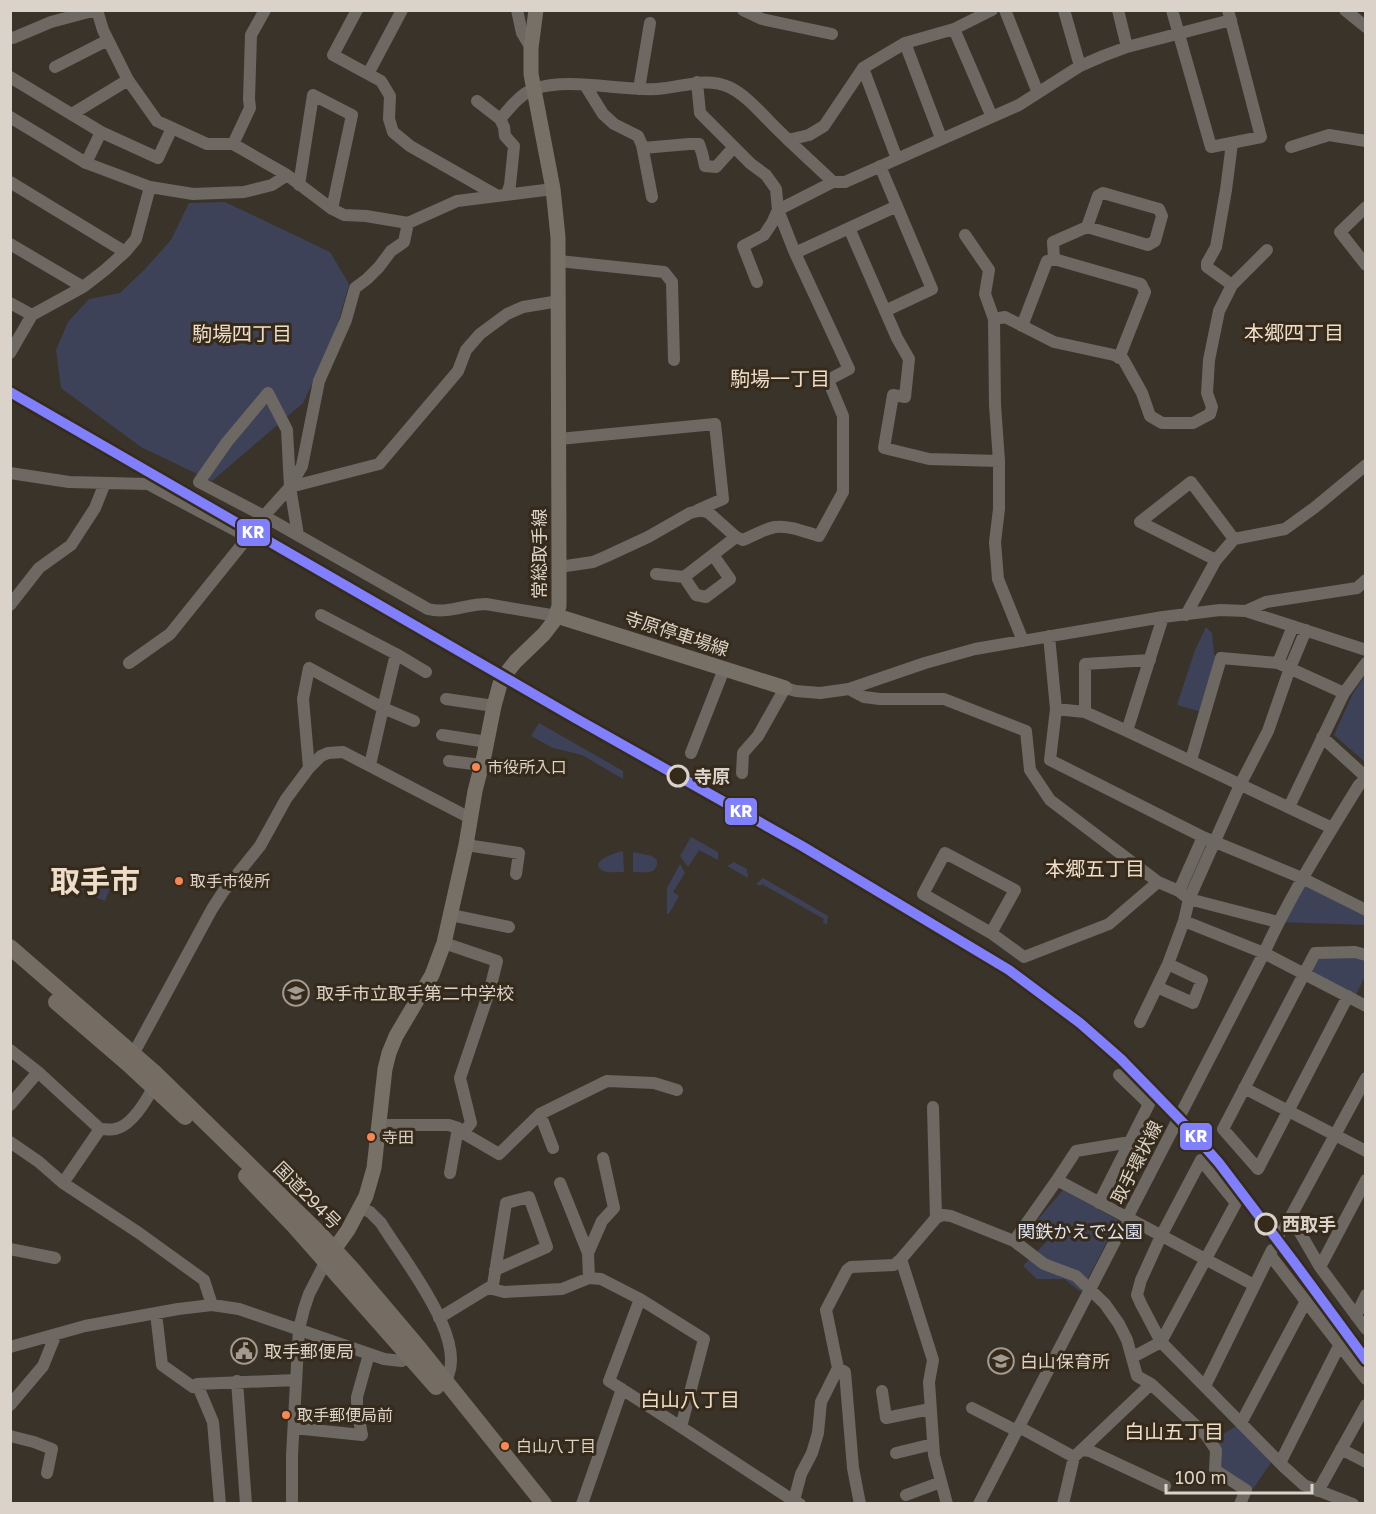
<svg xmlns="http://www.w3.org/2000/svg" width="1376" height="1514" viewBox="0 0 1376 1514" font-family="'Golos Text','Noto Sans JP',sans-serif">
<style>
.green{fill:#3d4258}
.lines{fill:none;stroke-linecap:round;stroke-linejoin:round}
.minor{stroke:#6d6861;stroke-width:12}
.major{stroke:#777067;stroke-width:15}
.highway{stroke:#756d63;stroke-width:16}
.rail-1-casing{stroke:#362a1a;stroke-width:15}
.rail-1{stroke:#8080ff;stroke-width:10}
.bus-dot{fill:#f88751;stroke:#362a1a;stroke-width:2}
.stop-dot{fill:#362a1a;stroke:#dbd3c9;stroke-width:3}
.labels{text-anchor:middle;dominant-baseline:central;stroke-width:6;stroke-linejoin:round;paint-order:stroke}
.bus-label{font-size:16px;fill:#dbd3c9;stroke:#362a1a;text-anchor:start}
.street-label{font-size:18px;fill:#dbd3c9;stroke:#362a1a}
.stop-label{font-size:18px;font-weight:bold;fill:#dbd3c9;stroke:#362a1a;text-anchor:start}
.poi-label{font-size:18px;fill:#dbd3c9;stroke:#362a1a;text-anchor:start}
.park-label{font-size:18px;fill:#dfe3f2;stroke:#362a1a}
.neighbourhood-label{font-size:20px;fill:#eedec9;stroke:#362a1a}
.town-label{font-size:30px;font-weight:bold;fill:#eedec9;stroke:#362a1a}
.line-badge{stroke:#362a1a;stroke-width:2}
.badge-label{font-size:16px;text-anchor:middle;font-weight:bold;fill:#fff}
</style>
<rect width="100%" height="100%" fill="#3a332a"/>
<path class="green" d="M225,202L330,252L349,284L334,338L303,403L212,481L141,447L61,388L56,350L68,322L89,299L120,293L145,269L171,240L189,203Z
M1206,627L1212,633L1214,654L1221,663L1205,713L1177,705L1195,650Z
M1365,676V762L1334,735L1353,693Z
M539,723L623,771V779L582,755L553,748L531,736Z
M691,837L718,852V860L699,850L688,867L680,856Z
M623,851L624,872C618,872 608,873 603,871C586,862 617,852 623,851Z
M633,852L652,856L657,860C658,876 644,872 633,872Z
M734,862L747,869L748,878L727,866Z
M680,864L685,873L673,892L679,896L669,914H667V888Z
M86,867L114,878L105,901L77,890Z
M763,878L828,916L827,925L823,922L824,919L762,884L760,886L756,884Z
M1302,878L1365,910V925L1278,922Z
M1315,953L1365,955V976L1354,999L1304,973Z
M1063,1190L1118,1220L1081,1292L1064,1279H1037L1023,1266L1051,1237L1033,1225Z
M1241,1423L1275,1457L1246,1499L1214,1466L1210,1442Z"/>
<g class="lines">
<path class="minor" d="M97,10L103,30L128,80L157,121L207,144H233L287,175
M357,10L333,55L381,81L390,96L389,119L393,132L410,146L496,195
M517,10L522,33L531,48
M743,10L762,19L832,34
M1005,10L1038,93
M1064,10L1080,66
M1118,10L1127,47
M1172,10L1211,147L1261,137L1228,10
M1345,10L1366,27
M954,29L992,117
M10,37L13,38L51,22L96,10
M905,43L941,138
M55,67L108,40
M863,68L897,159
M368,74L402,10
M10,77L101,132L158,158L172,128
M697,82L700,113L751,164L766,175L776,189L778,210L772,223L764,235L743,246L757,282
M585,85L603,114L614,124L638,136L642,145L652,197
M639,89L650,23
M477,101L500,119L504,127L505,136L514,146L510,185L507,194
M72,114L128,80
M10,117L86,163L150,187L193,194L244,192L272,185L287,175L332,209L344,215L366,216L408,223L457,201L553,189
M500,119C510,108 520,94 534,89C569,77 620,91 657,89C681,88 705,76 729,87C746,95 760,112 773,125C793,145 813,163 833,182H845L1019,105L1080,66L1103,56L1127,47L1231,20
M788,140L809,135L824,126L863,68L905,43L954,29L992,10
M1232,143L1226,190L1216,247L1207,263V267L1232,285
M233,144L250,108L249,99L251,35L265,10
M1291,147L1329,135L1366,141
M643,148L689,144H699L702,153L705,166L716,167L734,147
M86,163L101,132
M880,166L932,289L885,311
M10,182L125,252
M299,185L313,95L352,115L332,209
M1366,207L1340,232L1366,265
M849,228L897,338L909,359L905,397L893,395L884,448L929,459L999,461
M965,235L989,270L985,294L994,319L995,405L999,461V509L995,542L998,579L1023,641
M10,244L83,287
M795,253L897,206
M1054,259L1053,242L1087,227L1148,245L1155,241L1162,216L1159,209L1103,193L1098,196L1087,227
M559,261L664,272L672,282L674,360
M10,303L32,315
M994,319L1005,317L1054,342L1114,355L1123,359L1142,393L1150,416L1162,423H1193L1210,414L1212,407L1207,393L1209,360L1219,311L1232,285L1267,250
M1022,326L1047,261L1054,259L1141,284L1145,292L1119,358
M10,353L32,315L83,287L105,270L125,252L136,239L150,187
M559,439L715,424L723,499L698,510
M10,473L69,482L148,484L248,537L264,516L290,487L379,464L458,371L466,350L480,334L507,314L523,307L559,301
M290,487L287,430L268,393L227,442L199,482L264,516L428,609C448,614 467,604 486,604L557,616
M298,535L290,487L302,466L319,381L346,320L355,288L367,279L379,267L391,251L404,242L408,223
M1216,560L1140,522L1191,482L1234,539
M559,567L593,562L607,556L648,537L690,513C697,511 702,510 709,513L736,537L743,540C753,536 764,529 775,527C789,525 805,532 819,536L843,492V416L828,380L849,369L795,253L778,210L833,182
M656,574L684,577L736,537
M684,577L696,595L706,597L730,579L713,555
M10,605L39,568L71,545L95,508L105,483
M1246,611L1266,602L1357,588L1366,580
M321,615L396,654
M1186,615L1216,560L1234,539L1285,529L1314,508L1366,465
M1163,617L1127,731L1332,828
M1293,626L1278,663L1344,693
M1306,630L1290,668L1268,731L1240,785L1189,899L1184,921L1264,953L1366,1006
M1049,636L1056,709L1050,760L1203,837L1302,878L1366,910
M129,663L170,634L248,537
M849,689L864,697L880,699H944L1026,731L1030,770L1050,800L1158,882L1179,891L1189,899L1278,922
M446,699L494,706
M1056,709L1085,712
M414,721L383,708L396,654L426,672
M1127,731L1085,712V664L1150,660
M442,735L487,742
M1322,737L1366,777
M691,753L724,669
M1191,760L1221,658L1278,663
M449,761L482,765
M309,768L303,699L309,668L383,708L370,765
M742,773L743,753L758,736L785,688L796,691L820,693L849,689L925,663L975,649L1163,617L1220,610L1246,611L1366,650
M1289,807L1344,693L1366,663
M466,845L519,853L516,874
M1179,891L1203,837
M451,915L509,927
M991,933L1015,890L945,853L923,894L991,933L1024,957L1109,924L1158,882
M444,943L497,961L490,989L460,1078L471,1123L463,1133L499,1154L540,1114L607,1081L654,1083L677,1090
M1157,987L1193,1003L1202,980L1168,964
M1348,996L1258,1169L1223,1129L1315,953L1355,952L1366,955
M1140,1022L1168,964L1184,921
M10,1050L38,1072L100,1129L63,1183
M130,1060L212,909L223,892L260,846L286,799L309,768L321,756L328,753L343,752L470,818
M1244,1088L1366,1151
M10,1105L38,1072
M933,1107L936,1218
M540,1114L553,1148
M379,1125H449L458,1128
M100,1129C105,1129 111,1130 115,1129C131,1126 146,1101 153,1088
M10,1142L39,1162L63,1183L139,1233L204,1280L212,1305
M450,1173L458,1128L461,1131
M1057,1180L1076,1151L1130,1142
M1099,1203L1149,1104L1119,1075
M361,1208L370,1212L381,1223C401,1257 477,1348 442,1385
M1291,1217L1320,1267L1366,1329
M1285,1227L1366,1078
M1275,1231L1279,1237
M1014,1241L1044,1264L1076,1276L1105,1304L1119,1324L1127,1340L1137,1376L1151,1384
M10,1249L55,1258
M588,1253L602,1221L614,1208L603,1158
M1270,1255L1366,1379
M901,1259L933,1360L929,1382L934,1455L947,1504
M1320,1267L1366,1180
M589,1278L601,1279L640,1299L609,1381L681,1427L704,1339L640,1299
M489,1288L504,1292L562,1289L589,1278L588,1253L560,1183
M156,1313L162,1365L193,1387L199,1388
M1356,1316L1366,1295
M439,1318L493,1285L506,1203L529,1197L547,1247L495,1270
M10,1347L85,1326L178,1309L212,1305L239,1309L384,1359L402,1361L410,1357
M1133,1357L1161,1342L1236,1203L1201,1160L1161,1236L1141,1280L1137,1295L1141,1304L1161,1342L1283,1466L1304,1485L1353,1504
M838,1368L845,1372L853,1468L860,1504
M237,1381L246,1504
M1205,1386L1272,1250
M882,1391L886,1418L930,1409
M10,1405L43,1366L56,1334
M972,1408L1017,1431
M1241,1423L1306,1301
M681,1427L794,1501L800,1504
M1019,1427L1074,1457L1063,1504
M294,1428L362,1435L357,1409V1397L369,1354
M10,1436L34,1442L52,1449L47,1473
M1341,1449L1366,1462
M1082,1450L1090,1451L1165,1486
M896,1453L933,1444
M1074,1457L1151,1384L1206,1435L1216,1450L1215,1470L1246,1490L1240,1504
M1280,1463L1340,1344
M1318,1491L1366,1405
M906,1495L941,1482
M220,1504L213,1422L197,1384L296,1380
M292,1504V1455L299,1329L304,1309L309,1294L326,1261
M582,1504L622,1389
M793,1504L801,1474L812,1453L818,1433L821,1402L838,1368L826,1310L847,1270L851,1267L894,1265L901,1259L936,1218L943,1215L951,1216L1014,1241L1057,1180L1254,1285
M979,1504L1264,953C1291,894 1325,840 1359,785L1366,778"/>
<path class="major" d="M557,616L785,688
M328,1258L348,1230L366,1196L374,1168L385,1069L389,1053L396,1036L432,975L444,943L466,845L475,791L484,756L494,706L500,684L508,671L515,662L544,634L554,621L559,606V567L558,237L553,189L531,74V48L536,10"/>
<path class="highway" d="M10,947L154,1072L319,1233L353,1270L419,1348L544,1504
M56,1002L128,1064L185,1117
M246,1176L294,1226L436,1387"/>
<g class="rail-1-casing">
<path id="rail-1" d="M10,392L575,718L802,846L1009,970L1080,1023L1121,1059L1190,1130L1219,1163L1294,1262L1366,1360"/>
</g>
<use href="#rail-1" class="rail-1"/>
</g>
<defs>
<g id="school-ring" transform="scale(1.35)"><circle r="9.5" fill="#362a1a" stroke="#a39b91" stroke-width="1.5"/><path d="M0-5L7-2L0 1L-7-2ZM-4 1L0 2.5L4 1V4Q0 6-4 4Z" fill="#a39b91"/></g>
<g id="civic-ring" transform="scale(1.35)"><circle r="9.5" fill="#362a1a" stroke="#a39b91" stroke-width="1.5"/><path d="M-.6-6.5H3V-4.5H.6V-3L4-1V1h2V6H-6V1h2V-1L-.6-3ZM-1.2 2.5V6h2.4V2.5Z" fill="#a39b91"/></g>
</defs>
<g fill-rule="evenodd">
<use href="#school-ring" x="296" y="993"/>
<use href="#civic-ring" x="244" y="1351"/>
<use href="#school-ring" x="1001" y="1361"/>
</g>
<g class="bus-dot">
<circle cx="476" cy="767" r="5"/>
<circle cx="179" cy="881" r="5"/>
<circle cx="371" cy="1137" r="5"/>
<circle cx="286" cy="1415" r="5"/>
<circle cx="505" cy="1446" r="5"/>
</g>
<g class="stop-dot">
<circle cx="678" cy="776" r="10"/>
<circle cx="1266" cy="1224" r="10"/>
</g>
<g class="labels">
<g class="bus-label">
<text x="487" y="767">市役所入口</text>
<text x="190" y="881">取手市役所</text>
<text x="382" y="1137">寺田</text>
<text x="297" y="1415">取手郵便局前</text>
<text x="516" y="1446">白山八丁目</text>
</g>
<g class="street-label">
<text transform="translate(539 554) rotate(-90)">常総取手線</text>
<text transform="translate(677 633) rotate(18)">寺原停車場線</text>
<text transform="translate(1136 1162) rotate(-63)">取手環状線</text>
<text transform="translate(308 1195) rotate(45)">国道294号</text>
</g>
<g class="stop-label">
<text x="694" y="776">寺原</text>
<text x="1282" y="1224">西取手</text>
</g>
<g class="poi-label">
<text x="316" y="993">取手市立取手第二中学校</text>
<text x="264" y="1351">取手郵便局</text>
<text x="1020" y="1361">白山保育所</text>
</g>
<g class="park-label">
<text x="1080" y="1231">関鉄かえで公園</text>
</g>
<g class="neighbourhood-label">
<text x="1294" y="332">本郷四丁目</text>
<text x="242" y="333">駒場四丁目</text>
<text x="780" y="378">駒場一丁目</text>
<text x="1095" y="868">本郷五丁目</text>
<text x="690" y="1399">白山八丁目</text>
<text x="1174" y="1431">白山五丁目</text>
</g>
<g class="town-label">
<text x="95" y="881">取手市</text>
</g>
</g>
<g class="line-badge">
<rect x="236" y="518" width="35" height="29" rx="6" fill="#8080ff"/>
<rect x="724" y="797" width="34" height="29" rx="6" fill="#8080ff"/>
<rect x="1179" y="1122" width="34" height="29" rx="6" fill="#8080ff"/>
</g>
<g class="badge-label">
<text x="253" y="538">KR</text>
<text x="741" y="817">KR</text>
<text x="1196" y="1142">KR</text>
</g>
<rect width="1376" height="1514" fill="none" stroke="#dbd3c9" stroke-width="24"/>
<path d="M1166 1484v9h146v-9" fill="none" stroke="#dbd3c9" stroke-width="3"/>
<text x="1175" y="1484" font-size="18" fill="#dbd3c9" stroke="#362a1a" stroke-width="4.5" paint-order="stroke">100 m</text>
</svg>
